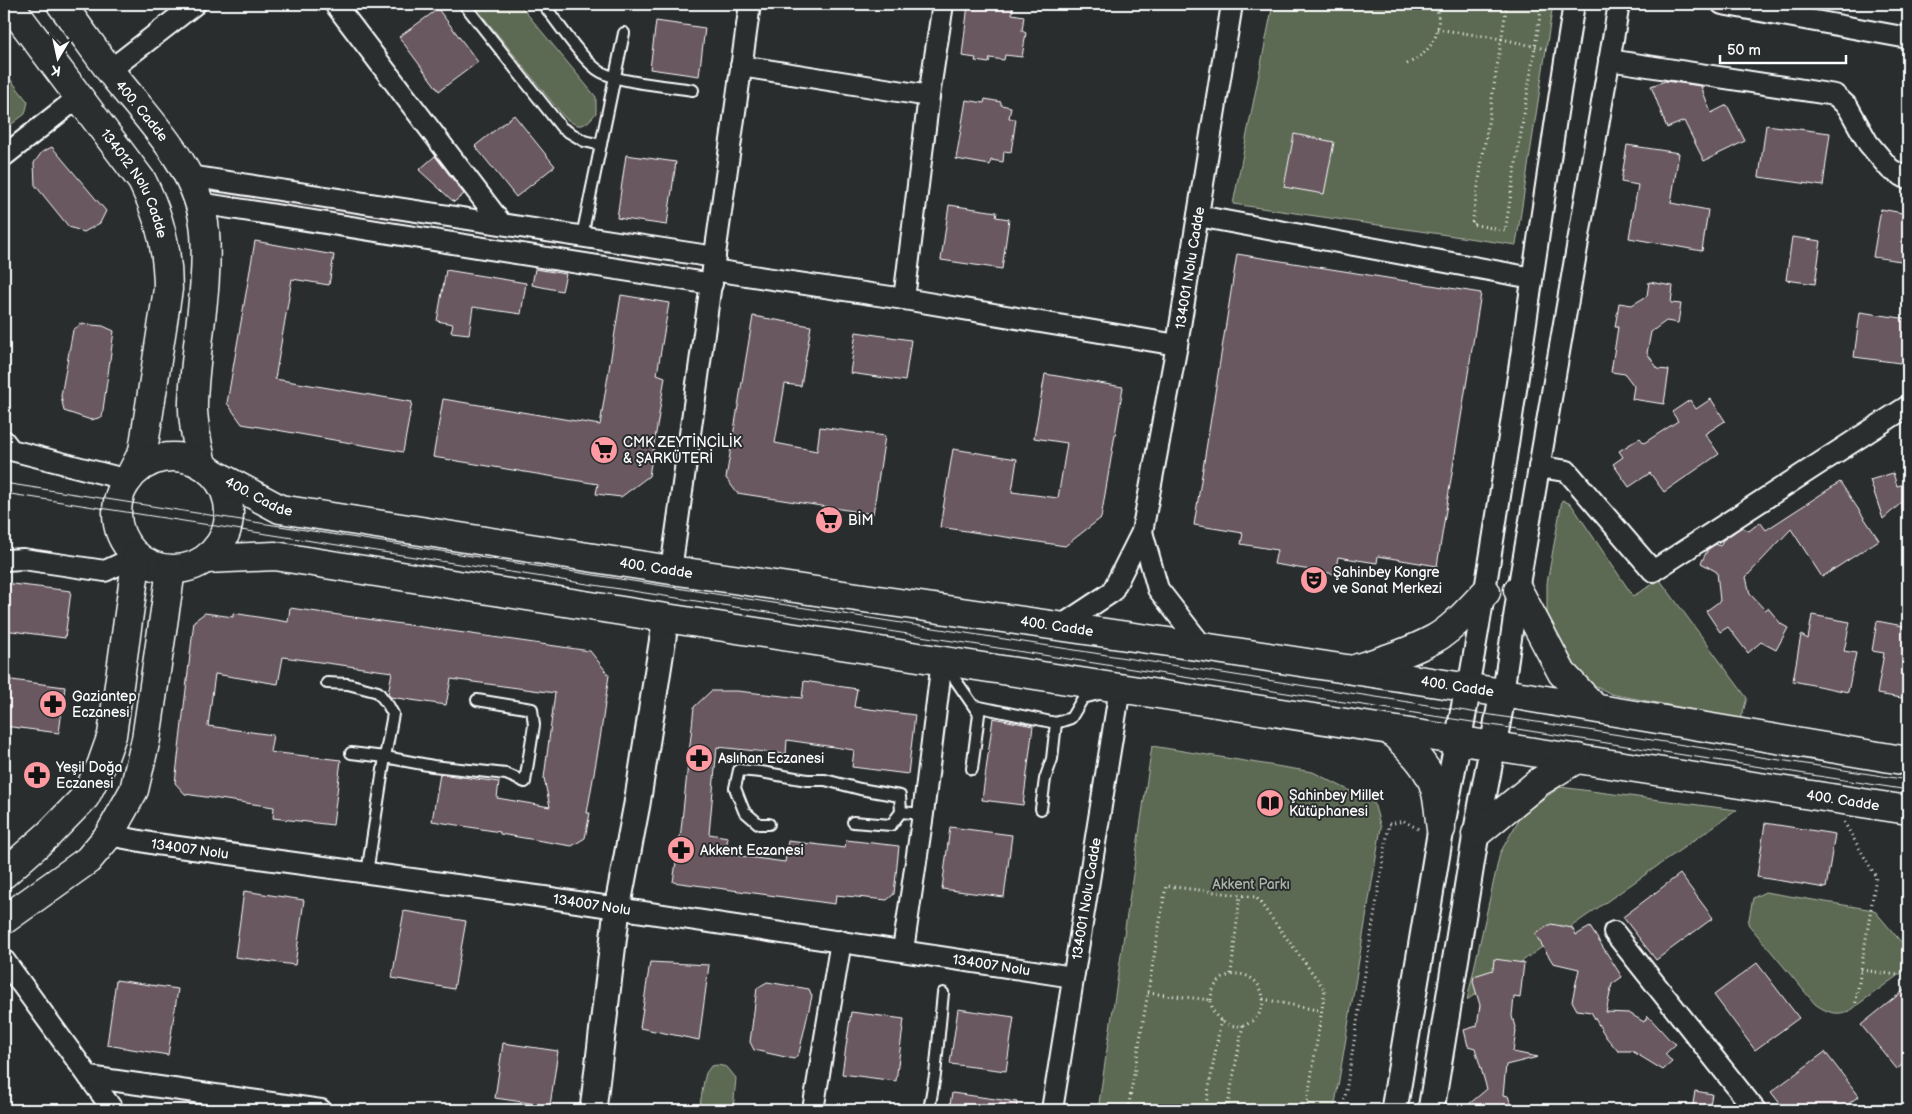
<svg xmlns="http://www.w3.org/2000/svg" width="1912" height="1114" viewBox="0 0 1912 1114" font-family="'Balsamiq Sans',sans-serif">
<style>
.green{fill:#5d6b53;stroke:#aeb5a9}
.building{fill:#695860;stroke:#fff}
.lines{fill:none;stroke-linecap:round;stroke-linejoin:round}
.service-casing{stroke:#fff;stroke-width:14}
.minor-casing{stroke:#fff;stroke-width:24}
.tertiary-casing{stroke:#fff;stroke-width:29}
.secondary-casing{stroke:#fff;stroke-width:31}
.path{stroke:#fff;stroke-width:3;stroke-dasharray:1 4;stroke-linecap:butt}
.service{stroke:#2a2d2e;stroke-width:10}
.minor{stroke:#2a2d2e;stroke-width:20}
.tertiary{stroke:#2a2d2e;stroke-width:25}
.secondary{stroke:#2a2d2e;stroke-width:28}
.tram{stroke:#fff;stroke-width:1}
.labels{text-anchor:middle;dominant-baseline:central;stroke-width:4;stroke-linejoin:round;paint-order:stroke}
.street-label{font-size:14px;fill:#fff;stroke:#2a2d2e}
.poi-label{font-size:14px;fill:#fff;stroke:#2a2d2e;text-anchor:start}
.park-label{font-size:14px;fill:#aeb5a9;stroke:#2a2d2e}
</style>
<rect width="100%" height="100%" fill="#2a2d2e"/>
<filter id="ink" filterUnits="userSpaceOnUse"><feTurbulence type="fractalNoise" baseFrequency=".02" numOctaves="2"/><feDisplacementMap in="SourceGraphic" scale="10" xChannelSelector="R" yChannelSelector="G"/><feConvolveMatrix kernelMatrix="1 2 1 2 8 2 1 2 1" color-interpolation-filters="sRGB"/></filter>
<g filter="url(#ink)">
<path class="green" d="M473,4H519L596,97V113C584,128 579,129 564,117Z
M1273,4H1553L1516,245L1233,204Z
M4,71L28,102L25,114L4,130Z
M1562,500L1571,504L1633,596L1660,580L1747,698L1741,719L1611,694L1589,682L1564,660L1547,612V583Z
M1152,746L1313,772L1374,803L1381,828L1334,1110H1098Z
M1560,787L1737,810L1467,1000L1500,853L1522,814Z
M1765,892L1874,910L1908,950V968L1849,1011C1836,1016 1826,1012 1815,1004L1748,924L1753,898Z
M718,1065L727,1067L736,1078L733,1110H699L704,1081L706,1073L711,1066Z"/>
<path class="building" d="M968,4H994L1013,7L1012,14L1024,16L1022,31L1026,33L1022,57L1005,55L1004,60L990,58L989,63L975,61L976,58L962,56Z
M438,9L478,62L439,91L399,37Z
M656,21L705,28L699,76L650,69Z
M1665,81L1701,86L1711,113L1727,105L1745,141L1704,161L1684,121L1667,128L1651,86Z
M985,99L1001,102V105L1011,107L1009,118L1016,119L1011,152L1004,151L1003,162L991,160L990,165L956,159L966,100L984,103Z
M514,115L555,166L516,197L475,146Z
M1766,125L1830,133L1823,186L1759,177Z
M1294,134L1334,142L1324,194L1284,187Z
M1627,145L1679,153L1671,203L1708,210L1702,251L1629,238L1638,185L1621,182Z
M52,147L106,211L100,223L84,232L69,227L35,185L34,163L42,152Z
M626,155L676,162L667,225L617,218Z
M435,156L464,194L454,202L419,170Z
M949,205L997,212L996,217L1009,219L1002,269L941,260Z
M1881,209L1908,214V262L1873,257Z
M1792,237L1821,241L1815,284L1786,280Z
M255,241L334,255L329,285L292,279L275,379L412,402L403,452L242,424L227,403Z
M1237,254L1481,293L1437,566L1378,556L1377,563L1338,557L1335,574L1274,564L1277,550L1241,544L1243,533L1194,525Z
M535,269L566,274L562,291L532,285Z
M446,270L526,283L521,314L473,307L469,334L451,332L453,324L437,321Z
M1649,282L1673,286L1671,303L1681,304L1678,323L1666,321L1651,332L1647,353L1658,369L1669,370L1664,404L1632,399L1634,386L1625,374L1611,372L1618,327H1615L1619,303L1632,305L1647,296Z
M621,295L669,303L657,374L665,377L649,476L621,497L596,494L598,484L433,457L443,399L600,425Z
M1860,312L1908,319V364L1854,357Z
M753,316L811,326L801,386L785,384L775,443L817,451L820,427L885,436L873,514L737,493L726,478Z
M81,324L103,326L114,331L102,417L91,420L64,411L61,396L73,330Z
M856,332L911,340L905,381L850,373Z
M1045,374L1123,387L1101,518L1065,546L940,527L953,449L1017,459L1012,492L1058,498L1067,443L1034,438Z
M1711,399L1725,421L1705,434L1719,454L1664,492L1650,473L1629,487L1613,464L1623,457L1619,451L1640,438L1644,443L1678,421L1672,412L1690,400L1696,409Z
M1893,473L1897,486L1908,483V497L1883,519L1870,480Z
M1840,482L1879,540L1822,577L1791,529L1746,577L1750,594L1765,610L1768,608L1781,624L1788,628L1776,650L1761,642L1748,653L1728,627L1720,632L1706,611L1720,601L1717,572L1701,563L1708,549L1716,544L1720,546L1723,540L1742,527L1749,531L1760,522L1766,530Z
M4,583L71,591L65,638L4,630Z
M290,608L590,651L609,675L600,739L587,813H590L585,838L572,846L500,834V832L432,821L440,774L499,782L497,798L550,807L544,778L555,693L451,679L446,705L390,697L388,694L392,672L283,657L278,684L215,674L208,726L273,735L270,752L341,760L333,825L273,818L274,807L185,794L175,783L194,621L205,613L233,617V613L288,622Z
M1812,615L1850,622L1844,651L1856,653L1848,692L1793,681L1801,635L1808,639Z
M1877,621L1908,627V699L1877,694L1884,653L1872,651Z
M4,679L65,687L59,733L4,726Z
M804,681L857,689L854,707L915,715L908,774L852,767L854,750L787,740L786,754L717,747L709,834L728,837L725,854L785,862L788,841L845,848L846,840L899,846L894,894L887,900L836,895L835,904L673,882L681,830L694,707L711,691H737L802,698Z
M993,718L1033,726L1023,805L982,800Z
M1765,823L1835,834L1826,888L1757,877Z
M950,827L1012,835L1004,897L942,889Z
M1680,874L1713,918L1656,960L1623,917Z
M244,891L304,900L295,965L235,957Z
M404,911L466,921L454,989L392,978Z
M1551,924L1572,928L1576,935L1590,927L1622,977L1612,984L1606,1012L1629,1013L1644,1022L1648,1016L1669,1039L1676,1044L1665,1054L1672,1062L1663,1070L1632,1051H1618L1606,1037L1591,1012L1577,1010L1572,1001L1579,969L1553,963L1535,934Z
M1494,959L1524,963L1520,998L1514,997L1512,1016L1516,1031L1513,1052L1538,1057L1506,1065L1503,1095L1508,1096L1513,1110H1462L1487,1089L1475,1048L1468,1046L1464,1030L1477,1026L1480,1005L1473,982L1474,976L1493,970Z
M650,962L709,965L699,1040L640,1028Z
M1757,963L1799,1018L1755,1050L1714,995Z
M116,980L178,989L168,1055L107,1045Z
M767,982L809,989L812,996L799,1053L794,1059L754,1050L750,1042L757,988Z
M1908,987V1060L1897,1069L1861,1025Z
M958,1009L1014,1017L1006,1071L950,1064Z
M851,1012L904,1019L896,1081L842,1074Z
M503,1043L558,1051L550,1106L495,1098Z
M1825,1052L1859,1096L1840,1110H1785L1771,1092Z
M1695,1091L1712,1094L1709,1110H1692Z
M952,1093L1017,1102L1016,1110H949Z"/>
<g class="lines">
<g class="service-casing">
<path id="service" d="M464,4L562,128L584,141L601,145
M543,4C557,21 583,62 601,72C621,83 669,86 693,90
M582,236L624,33
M946,666L979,714L972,769
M327,683L348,684L378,692L388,705L393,714L385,757L433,766L506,774L525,782L534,725L532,709L477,700
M975,706L1056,723L1052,759L1045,779L1041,809
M1056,723L1071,718L1083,698L1099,694
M351,753L385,757L367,873
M853,822L891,825L901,812L923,814
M769,824H759L744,811L735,788L739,770L761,772L807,780H825L860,789L900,796L901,812
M929,1110L935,1075L943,993"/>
</g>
<g class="minor-casing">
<g id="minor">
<path d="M335,4L501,223"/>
<path d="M1722,4L1908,38"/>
<path d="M1609,60L1835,95L1848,107L1868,143L1890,169L1908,179"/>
<path d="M741,66L929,96"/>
<path d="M110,70L195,4"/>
<path d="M4,156L80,96"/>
<path d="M189,176L715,257"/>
<path d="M199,203L712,284"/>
<path d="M1198,216L1532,278"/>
<path d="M713,270L904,299L1177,345"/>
<path d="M904,299L929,96L943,4"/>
<path d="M4,441L11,450L128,480"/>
<path d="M1539,467L1567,471L1653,571L1908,406"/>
<path d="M1142,532L1158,589L1203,647"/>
<path d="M4,560L23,559L105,571L137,556"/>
<path d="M671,570L750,4"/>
<path id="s1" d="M1059,627L1112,592L1142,532L1177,345L1232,4"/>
<path d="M1468,688C1509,461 1537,231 1574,4"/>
<path d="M1503,693L1518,590L1619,4"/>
<path id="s2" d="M109,835L156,844L544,897L1073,977"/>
<path d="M1614,932L1755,1110"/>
<path d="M903,950L923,814L942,661"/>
<path d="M4,960L113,1110"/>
<path d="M89,1077L321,1110"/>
<path d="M813,1110L841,941"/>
<path id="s3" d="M1052,1110L1120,688"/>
</g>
</g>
<g class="tertiary-casing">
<path id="tertiary" d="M593,1110L617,909L637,804L666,618
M1394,1110L1441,829L1468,688
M1431,1110L1476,834L1503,693"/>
</g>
<g class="secondary-casing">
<g id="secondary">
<path id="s4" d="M9,4L142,181C160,216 168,250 168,289L143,451L128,480"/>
<path id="s5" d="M61,4C80,29 98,55 117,80C153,125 200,171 205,232C209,289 195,345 193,402C192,423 198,445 202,465"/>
<circle cx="173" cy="513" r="56"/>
<path id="s6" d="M211,472L280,509L671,570L1203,647L1503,693L1908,761"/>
<path id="s7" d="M206,559L275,556L666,618L1908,810"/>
<path d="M1518,590L1562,673L1594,707"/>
<path d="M1358,668C1384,660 1410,652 1434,639C1454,628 1470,608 1486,592"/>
<path d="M1390,730C1406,746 1429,765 1435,789C1439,802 1439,816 1441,829"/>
<path d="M1476,834L1539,782L1578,758"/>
<path d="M4,874L49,834L85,797L101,766L112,735L137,556"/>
<path d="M4,920L88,860L109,835L134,790L146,739L171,570"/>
</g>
</g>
<path class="path" d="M1507,4L1472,224L1505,231L1542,4
M1437,29L1502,39L1550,50
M1407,64C1432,52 1444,32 1436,4
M1844,822L1876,877L1855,1007
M1861,970L1898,975
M1231,974L1240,895
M1211 1000a26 26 0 1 1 52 0a26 26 0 1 1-52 0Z
M1148,993L1211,1000
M1263,999L1322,1011
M1128,1110L1166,886L1256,897L1325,990L1306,1110
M1205,1110L1221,1020
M1227,1110L1243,1025
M1343,1110L1389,824L1404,821L1420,830"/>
<use href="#service" class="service"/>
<use href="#minor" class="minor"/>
<use href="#tertiary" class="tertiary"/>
<use href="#secondary" class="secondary"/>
<path class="tram" d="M4,483L1908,780
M4,493L1908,790"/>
</g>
</g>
<defs>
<g id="supermarket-disc" transform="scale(1.4375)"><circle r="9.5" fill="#ff9aa2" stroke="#2a2d2e"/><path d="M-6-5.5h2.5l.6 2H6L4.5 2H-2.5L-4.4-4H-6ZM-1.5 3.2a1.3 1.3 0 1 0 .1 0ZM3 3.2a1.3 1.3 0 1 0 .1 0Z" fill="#111"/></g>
<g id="theatre-disc" transform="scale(1.4375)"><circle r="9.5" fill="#ff9aa2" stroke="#2a2d2e"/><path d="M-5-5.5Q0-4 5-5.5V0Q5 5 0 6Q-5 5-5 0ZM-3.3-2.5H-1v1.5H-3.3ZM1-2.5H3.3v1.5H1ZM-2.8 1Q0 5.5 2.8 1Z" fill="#111"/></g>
<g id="pharmacy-disc" transform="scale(1.4375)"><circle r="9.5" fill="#ff9aa2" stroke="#2a2d2e"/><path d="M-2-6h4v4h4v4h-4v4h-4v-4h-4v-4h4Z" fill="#111"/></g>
<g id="library-disc" transform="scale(1.4375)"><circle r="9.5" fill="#ff9aa2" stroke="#2a2d2e"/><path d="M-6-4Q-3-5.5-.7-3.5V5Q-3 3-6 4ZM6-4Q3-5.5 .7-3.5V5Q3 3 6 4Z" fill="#111"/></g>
</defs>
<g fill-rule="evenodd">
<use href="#supermarket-disc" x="604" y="450"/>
<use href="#supermarket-disc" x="829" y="520"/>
<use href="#theatre-disc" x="1314" y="580"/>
<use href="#pharmacy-disc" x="53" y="704"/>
<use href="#pharmacy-disc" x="699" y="758"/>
<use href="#pharmacy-disc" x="37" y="775"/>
<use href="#library-disc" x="1270" y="803"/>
<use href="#pharmacy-disc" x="681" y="850"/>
</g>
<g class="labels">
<g class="street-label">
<text stroke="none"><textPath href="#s5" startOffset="134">400. Cadde</textPath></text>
<text stroke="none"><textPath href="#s4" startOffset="220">134012 Nolu Cadde</textPath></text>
<text stroke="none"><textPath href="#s1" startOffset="399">134001 Nolu Cadde</textPath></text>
<text stroke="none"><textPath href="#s6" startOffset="54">400. Cadde</textPath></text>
<text stroke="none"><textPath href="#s6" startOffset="459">400. Cadde</textPath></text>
<text stroke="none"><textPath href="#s6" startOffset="864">400. Cadde</textPath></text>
<text stroke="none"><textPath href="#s6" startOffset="1269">400. Cadde</textPath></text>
<text stroke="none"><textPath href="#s7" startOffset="1656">400. Cadde</textPath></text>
<text stroke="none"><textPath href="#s2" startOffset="82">134007 Nolu</textPath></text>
<text stroke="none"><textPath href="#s3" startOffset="214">134001 Nolu Cadde</textPath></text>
<text stroke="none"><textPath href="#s2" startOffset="488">134007 Nolu</textPath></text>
<text stroke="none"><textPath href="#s2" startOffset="892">134007 Nolu</textPath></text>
</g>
<g class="poi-label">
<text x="623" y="442">CMK ZEYTİNCİLİK<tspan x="623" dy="16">&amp; ŞARKÜTERİ</tspan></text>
<text x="848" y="520">BİM</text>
<text x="1333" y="572">Şahinbey Kongre<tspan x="1333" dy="16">ve Sanat Merkezi</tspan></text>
<text x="72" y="696">Gaziantep<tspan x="72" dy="16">Eczanesi</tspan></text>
<text x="718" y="758">Aslıhan Eczanesi</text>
<text x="56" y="767">Yeşil Doğa<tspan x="56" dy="16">Eczanesi</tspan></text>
<text x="1289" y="795">Şahinbey Millet<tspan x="1289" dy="16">Kütüphanesi</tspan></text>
<text x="700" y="850">Akkent Eczanesi</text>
</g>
<g class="park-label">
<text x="1251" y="884">Akkent Parkı</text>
</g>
</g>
<rect width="1912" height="1114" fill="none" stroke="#2a2d2e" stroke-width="20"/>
<rect x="10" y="10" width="1892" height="1094" fill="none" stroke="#fff" stroke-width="2" filter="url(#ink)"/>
<g transform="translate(58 58) rotate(189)" stroke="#2a2d2e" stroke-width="4" paint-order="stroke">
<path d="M0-4L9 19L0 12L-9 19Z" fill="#ffffff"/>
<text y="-8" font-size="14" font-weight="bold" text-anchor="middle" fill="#ffffff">K</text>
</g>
<path d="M1720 55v8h126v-8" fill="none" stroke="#ffffff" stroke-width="2.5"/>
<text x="1727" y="55" font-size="15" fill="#ffffff" stroke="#2a2d2e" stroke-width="4" paint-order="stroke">50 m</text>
</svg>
